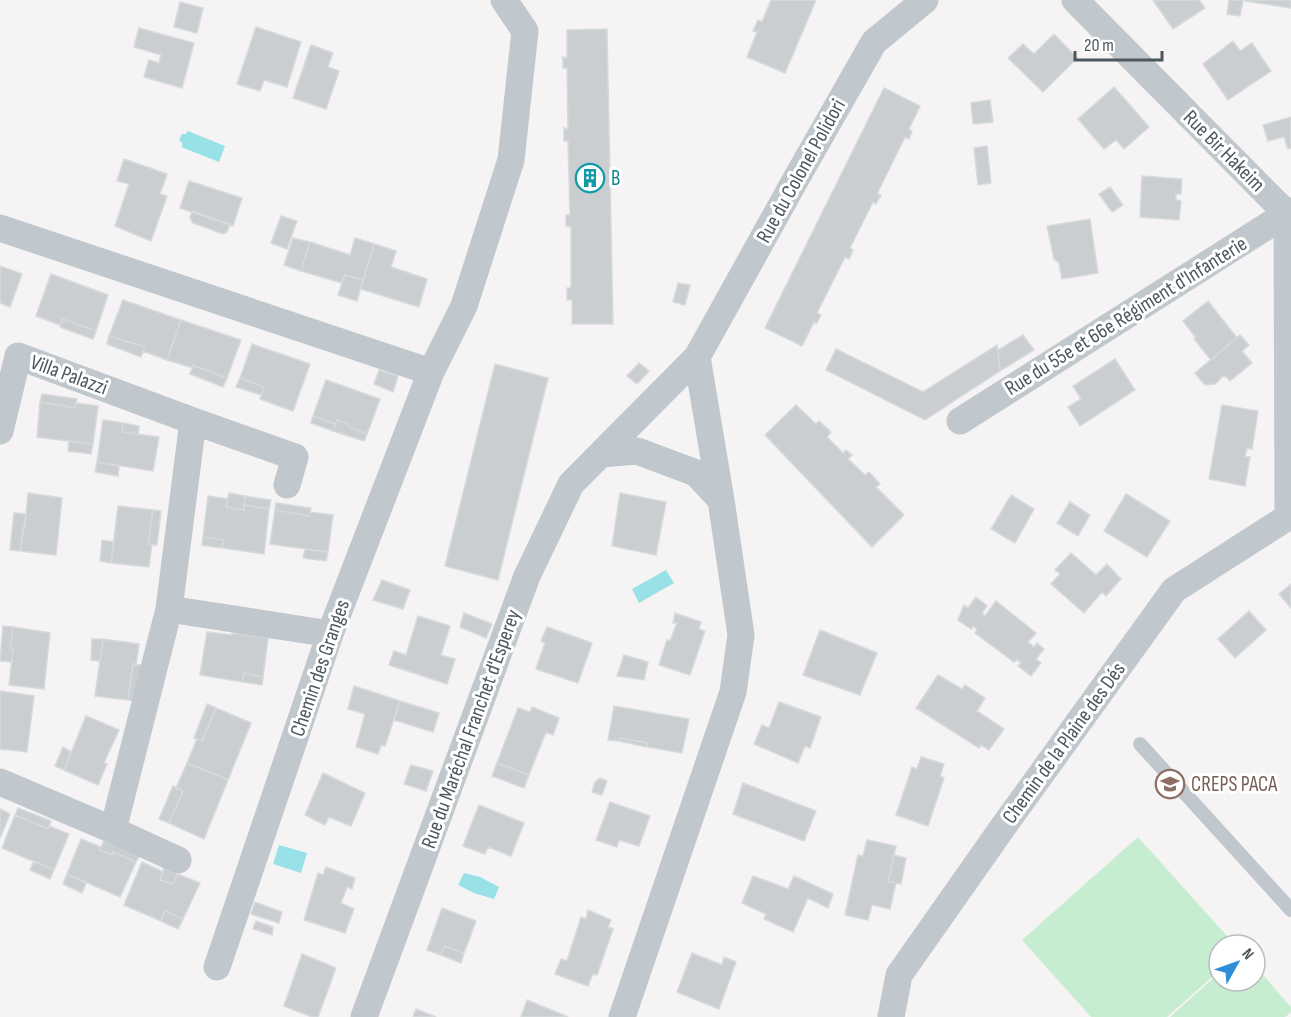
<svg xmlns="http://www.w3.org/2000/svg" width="1291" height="1017" viewBox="0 0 1291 1017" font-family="'Sofia Sans Condensed',sans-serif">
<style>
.green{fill:#c7edd0}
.water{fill:#98e1e6}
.building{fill:#caced1;stroke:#d7dadd;stroke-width:1.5}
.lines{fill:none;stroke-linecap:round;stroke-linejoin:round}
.service{stroke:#c0c8cd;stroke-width:14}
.minor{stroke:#c0c8cd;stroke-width:27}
.labels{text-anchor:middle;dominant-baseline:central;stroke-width:6;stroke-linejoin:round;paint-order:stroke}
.street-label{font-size:21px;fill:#4c585f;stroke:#fff}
.culture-label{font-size:21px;fill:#0d838f;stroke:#fff;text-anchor:start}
.education-label{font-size:21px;fill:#785e54;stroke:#fff;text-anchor:start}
</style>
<rect width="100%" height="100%" fill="#f5f3f3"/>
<path class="green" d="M1138,837L1235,945H1219V971L1167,1017H1091L1022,940Z
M1255,966L1291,1007V1012L1285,1017H1170L1219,973V981H1255Z"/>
<path class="water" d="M188,131L225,146L219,162L181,147L183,144L179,140L182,134H186Z
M666,570L674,583L639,603L632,589Z
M279,845L307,853L301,873L273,864Z
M464,873L480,877L499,887L494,899L474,893L458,885Z"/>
<path class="building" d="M771,0H816L785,73L747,57L757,32L753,31L758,20L762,22Z
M1153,0H1199L1205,8L1173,29Z
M1229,0H1243L1240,16L1227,14Z
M1245,0H1291V8L1245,1Z
M180,2L203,8L197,33L174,27Z
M256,27L301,42L287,87L264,80L260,91L237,84Z
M139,28L194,43L182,88L144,77L149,60L159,63L161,55L134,47Z
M607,29L613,324H572V300H567V288H571V227L566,226V215H570L568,141H564V128L568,129L567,68H563V57L567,58V30Z
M1054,34L1077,58L1043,92L1008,58L1023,44L1034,54Z
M1233,41L1240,51L1252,43L1271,71L1228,100L1203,64Z
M311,45L333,53L328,67L339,71L326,109L293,98Z
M1114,87L1149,127L1124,149L1116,140L1104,149L1078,119Z
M884,88L920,106L909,129L912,131L909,139L905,137L877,194L881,195L876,204L873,202L850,248L853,250L849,259L845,257L817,313L821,315L816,324L814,322L802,346L765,328Z
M990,100L993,122L973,124L971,103Z
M1291,117V148L1288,149L1284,137L1268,141L1263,125Z
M987,146L991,183L978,185L974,148Z
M124,159L167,174L160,194L167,196L151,241L115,226L129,184L117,181Z
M1142,176L1182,179L1181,194H1176V200L1181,201L1179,220L1140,217Z
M189,181L242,198L233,226L180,208Z
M1110,187L1123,205L1112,212L1099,194Z
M192,211L230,224L227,232L223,234L193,223L190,218Z
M281,216L297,221L287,249L271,243Z
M1090,219L1098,273L1062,279L1059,263L1054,259L1047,226Z
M293,238L310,242L301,271L284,265Z
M355,238L374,244L363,280L345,275L342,283L301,271L310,242L350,255Z
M374,244L396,251L391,267L427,279L419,307L361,289Z
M0,266L22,274L10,307L0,303Z
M51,274L108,295L96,331L63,319L60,325L36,316Z
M345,275L363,280L357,301L338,295Z
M678,283L690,285L685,305L673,302Z
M123,300L181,320L167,360L143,351L145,347L109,336Z
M1208,301L1237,338L1211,360L1194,339L1196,338L1183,321Z
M63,319L96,331L93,339L60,327Z
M181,320L241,340L227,378L193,365V368L167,360Z
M1023,335L1034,350L1000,371L998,350Z
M1240,335L1249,345L1242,351L1252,363L1230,381L1224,375L1215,384L1205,385L1195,373Z
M109,336L145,347L141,357L107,344Z
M252,344L310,364L293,411L260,399L264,387L240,378Z
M997,345L1000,371L925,420L826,370L836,349L923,392Z
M1115,359L1135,390L1080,426L1068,407L1081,399L1073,386Z
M639,363L649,371L637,384L627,376Z
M495,364L548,378L498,580L445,566Z
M193,365L227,378L223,387L190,374Z
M379,370L398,376L393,392L374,384Z
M240,378L264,387L261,395L236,387Z
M326,380L380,399L367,434L349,427V424L337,420L335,424L313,416Z
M42,394L77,399L75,408L40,402Z
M40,402L75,408L76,403L98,406L93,444L37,437Z
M796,405L816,424L819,421L831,432L827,437L843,453L846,450L852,455L848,459L865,475L869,472L880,484L876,487L904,515L872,547L765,435Z
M1222,405L1258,411L1252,449L1247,448L1245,457H1250L1245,486L1209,479Z
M313,416L335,424L333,431L311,423Z
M103,420L123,423L122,432L159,437L153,471L97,462Z
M337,420L349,424V427L367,434L364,441L333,431Z
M123,423L139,426L138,434L122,432Z
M69,441L93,444L91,454L68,451Z
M97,462L119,466L118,476L95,472Z
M28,493L62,498L56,555L20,551L23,528H25Z
M229,493L245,496L244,510L226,507Z
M620,493L666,502L656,555L612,546Z
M1126,494L1170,521L1147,557L1104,531Z
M1011,495L1034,509L1015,543L991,529Z
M208,496L228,499L226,507L244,510V505L269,509L264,554L222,548L224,540L203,537Z
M245,496L271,500L269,509L244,505Z
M1070,502L1090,515L1078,536L1057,523Z
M276,503L311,508L309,516L275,510Z
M118,506L153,510L148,544H152L149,567L111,563Z
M153,510L161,511L157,545L148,544Z
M275,510L309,516L310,512L333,515L328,552L270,544Z
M14,513L26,514L20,551L10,550Z
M203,537L224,540L222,548L202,545Z
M102,540L114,542L111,563L100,561Z
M305,549L328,552L326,561L303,558Z
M1071,553L1096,575L1107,564L1121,579L1106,596L1102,592L1084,613L1051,584L1060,574L1055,570Z
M382,580L410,590L403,609L373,600Z
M1291,584V608L1279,594Z
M976,597L987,606L982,613L985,616L996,601L1036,633L1028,642L1034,647L1037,643L1044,649L1036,659L1041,663L1031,676L1018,666L1021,663L1017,659L1014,662L975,633L977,629L973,626L971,629L958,620L964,605L968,608Z
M1249,611L1266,630L1235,658L1218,639Z
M464,613L492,624L486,638L460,627Z
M675,613L701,622L699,629L705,631L690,675L659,665L667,640L670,641L677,623H673Z
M418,616L450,626L441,655L455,659L447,684L389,665L394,651L406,655Z
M3,626L13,627L10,649H13L12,662L0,661Z
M13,627L50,633L44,689L9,685L13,649H10Z
M547,627L592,643L578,683L536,669L545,643L541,641Z
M820,630L877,653L860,695L803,675Z
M207,632L232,635V633L268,638L263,677L244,673L242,682L200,675Z
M92,639H103L100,661L91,660Z
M103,639L139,644L136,665L133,664L128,700L95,696Z
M624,655L648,662L644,680L617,676Z
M133,664L142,665L137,702L128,700Z
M244,673L263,677L262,685L242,682Z
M938,675L962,689L965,685L985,698L977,711L1004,729L989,750L981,745L979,748L916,708Z
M354,686L400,701L385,746L381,745L378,754L356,747L365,714L348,709Z
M0,691L34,696L27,752L0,749Z
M400,701L439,713L433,732L394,720Z
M779,702L821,717L810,748L805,746L798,763L754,744L762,725L769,728Z
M207,704L216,708L202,741L194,738Z
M614,706L689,719L682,753L647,747L648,743L620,738L619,741L608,740Z
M532,707L559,718L553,735L546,732L529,775L497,763L518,708L530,712Z
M216,708L251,723L228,780L187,763L197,739L202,741Z
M86,716L119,730L104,763L107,764L98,785L64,770Z
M620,738L648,743L647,747L619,741Z
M63,747L71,752L64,770L55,766Z
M921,757L944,764L940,776L944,778L928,826L896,815L912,767L917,769Z
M187,763L228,780L204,839L169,823L183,791L176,788Z
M497,763L529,775L524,788L492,776Z
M411,765L433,771L426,791L404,784Z
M323,773L365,793L351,826L329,817L325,825L305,815Z
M600,778L607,781L602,795L592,792L595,782Z
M743,783L816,811L804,841L733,814Z
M173,786L183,791L169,823L159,819Z
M610,802L650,816L639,846L619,840L617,847L596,840Z
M479,805L524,823L511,856L488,847L485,854L463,846Z
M18,808L51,821L48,829L15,815Z
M0,809L10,814L0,838Z
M15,815L48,829L49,826L69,834L54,870L2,848Z
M81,839L101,847L100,850L112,855L113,852L136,862L120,897L67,874Z
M104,840L140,855L136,862L113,852L112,855L100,850Z
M867,840L896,846L888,882L896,883L890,909L872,905L868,920L845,915L858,855L863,856Z
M894,855L906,858L901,884L888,882Z
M34,861L54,870L50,879L30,870Z
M142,862L163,872L160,880L173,884L177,874L200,883L183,919L165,911L161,921L124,905Z
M326,867L355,878L352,889L347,887L341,903L354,909L345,933L304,920L318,873L323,875Z
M164,868L177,874L173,884L160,880Z
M67,874L86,883L82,893L63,884Z
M753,876L788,889L794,876L833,894L828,908L808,898L793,932L764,919L766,914L742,903Z
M255,902L282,912L279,923L251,914Z
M442,908L476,921L464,953L445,946L441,955L427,950Z
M588,910L611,920L608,927L613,929L597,975L593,974L588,986L555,974L561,959L567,961L581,917L586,919Z
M165,911L183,919L178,929L161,921Z
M256,921L273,927L272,935L253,929Z
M445,946L464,953L461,963L441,955Z
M692,953L722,965L724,957L736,962L719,1009L677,992Z
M302,954L336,968L318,1017H312L284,1006Z
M527,1000L568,1017H521Z
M416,1009L436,1017H413Z"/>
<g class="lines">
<path class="service" d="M1140,744L1291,910"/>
<path class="minor" d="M1075,0L1287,214L1288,517
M0,228L431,372
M193,421L295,457L287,485
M960,421L1291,211
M0,431L18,356L193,421L169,609
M601,454L637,451L696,473L721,500
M0,782L113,830L169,609L330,634
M113,830L178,860
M217,967L330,634L431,372L464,306L511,160L525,31L504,0
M364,1017L527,576L571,484L697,357L797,177L874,42L925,0
M622,1017L733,692L741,635L721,500L697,357
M891,1017L899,975L1003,827L1174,590L1288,517H1291"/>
</g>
<defs>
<g id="building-ring" transform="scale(1.5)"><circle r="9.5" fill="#fff" stroke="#0f9aa8" stroke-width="1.5"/><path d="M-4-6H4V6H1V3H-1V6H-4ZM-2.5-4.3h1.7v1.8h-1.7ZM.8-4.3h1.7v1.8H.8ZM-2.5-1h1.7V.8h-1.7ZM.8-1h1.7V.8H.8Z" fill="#0f9aa8"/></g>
<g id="university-ring" transform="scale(1.5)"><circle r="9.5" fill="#fff" stroke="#8d6e63" stroke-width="1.5"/><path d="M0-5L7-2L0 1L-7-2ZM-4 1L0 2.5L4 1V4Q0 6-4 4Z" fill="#8d6e63"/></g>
</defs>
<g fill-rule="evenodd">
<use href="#building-ring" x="590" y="178"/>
<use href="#university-ring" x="1170" y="784"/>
</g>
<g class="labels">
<g class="street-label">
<text transform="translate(1224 151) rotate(45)">Rue Bir Hakeim</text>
<text transform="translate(801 171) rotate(-61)">Rue du Colonel Polidori</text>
<text transform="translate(1126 316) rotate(-32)">Rue du 55e et 66e Régiment d'Infanterie</text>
<text transform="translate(69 375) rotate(20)">Villa Palazzi</text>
<text transform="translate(320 668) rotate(-71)">Chemin des Granges</text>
<text transform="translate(471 729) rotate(-70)">Rue du Maréchal Franchet d'Esperey</text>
<text transform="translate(1064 743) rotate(-54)">Chemin de la Plaine des Dés</text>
</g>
<g class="culture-label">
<text x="611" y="178">B</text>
</g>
<g class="education-label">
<text x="1191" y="784">CREPS PACA</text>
</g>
</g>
<g transform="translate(1237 963) rotate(50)"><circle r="28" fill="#ffffff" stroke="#b7bcbf" stroke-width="1.5"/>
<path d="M0-4.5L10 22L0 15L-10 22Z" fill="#2c8ed6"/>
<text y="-9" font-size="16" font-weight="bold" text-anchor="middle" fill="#4c585f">N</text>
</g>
<path d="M1075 51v9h87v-9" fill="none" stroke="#4c585f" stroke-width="3"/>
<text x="1084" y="51" font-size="18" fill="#4c585f" stroke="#ffffff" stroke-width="4.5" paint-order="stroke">20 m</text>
</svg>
